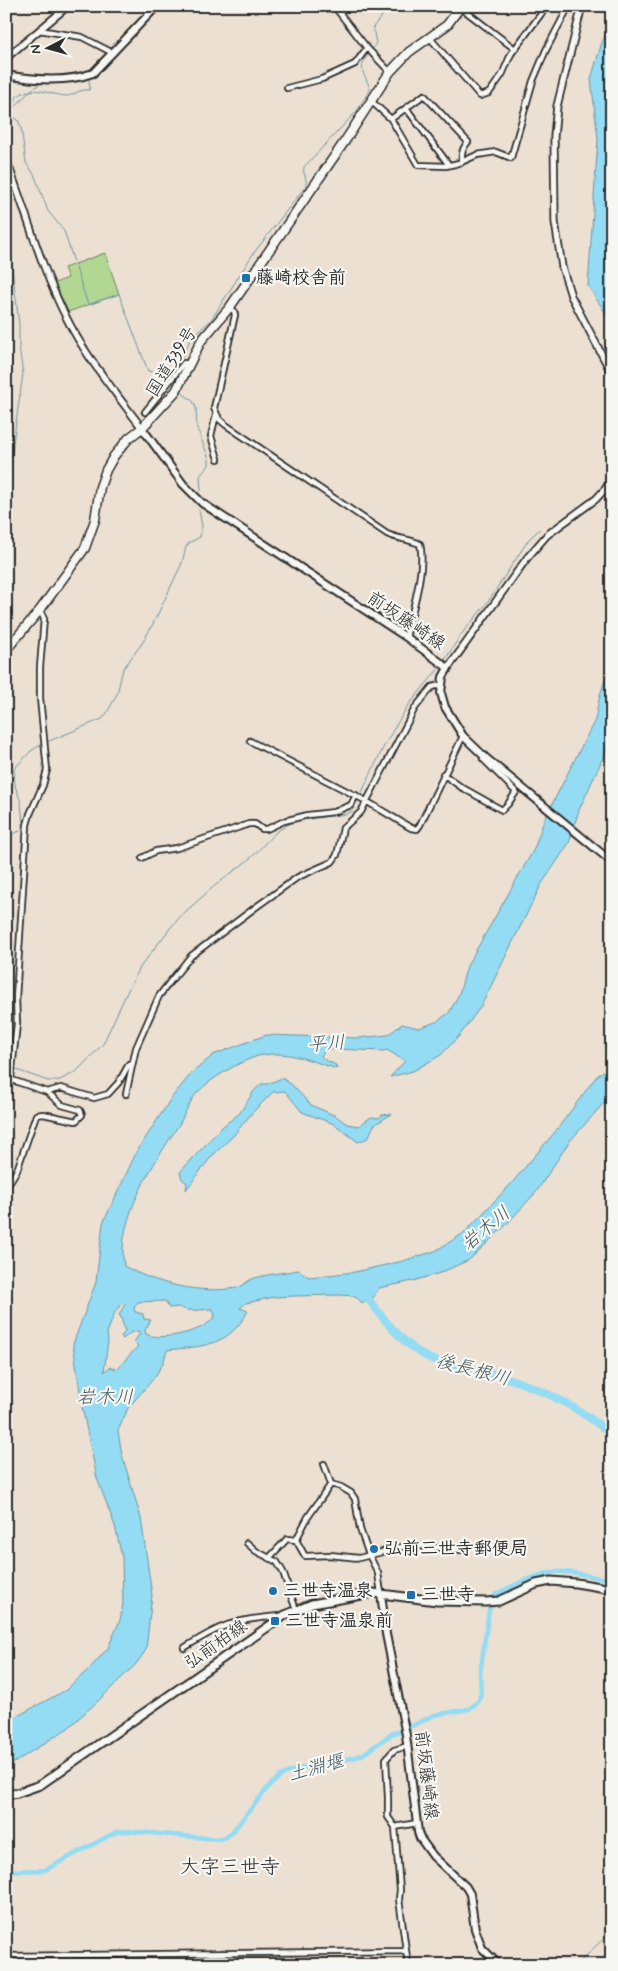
<svg xmlns="http://www.w3.org/2000/svg" width="618" height="1971" viewBox="0 0 618 1971" font-family="Mynerve,'Klee One',sans-serif">
<style>
.green{fill:#b1d793;stroke:#6e815f}
.water{fill:#93dcf4;stroke:#6995a4;fill-rule:evenodd}
.lines{fill:none;stroke-linecap:round;stroke-linejoin:round}
.stream{stroke:#6995a4;stroke-width:1}
.canal{stroke:#93dcf4;stroke-width:4.5}
.river{stroke:#93dcf4;stroke-width:8}
.minor-casing{stroke:#2b2b2b;stroke-width:8}
.tertiary-casing{stroke:#2b2b2b;stroke-width:9}
.secondary-casing{stroke:#2b2b2b;stroke-width:10}
.primary-casing{stroke:#2b2b2b;stroke-width:11}
.trunk-casing{stroke:#2b2b2b;stroke-width:11}
.minor{stroke:#f6f6f2;stroke-width:4.5}
.tertiary{stroke:#f6f6f2;stroke-width:5.5}
.secondary{stroke:#f6f6f2;stroke-width:6}
.primary{stroke:#f6f6f2;stroke-width:7}
.trunk{stroke:#f6f6f2;stroke-width:8}
.poi-dot{fill:#1f6fb2;stroke:#f6f6f2;stroke-width:2}
.labels{text-anchor:middle;dominant-baseline:central;stroke-width:4.5;stroke-linejoin:round;paint-order:stroke}
.poi-label{font-size:18px;font-weight:bold;fill:#2b2b2b;stroke:#f6f6f2;text-anchor:start}
.street-label{font-size:18px;fill:#2b2b2b;stroke:#f6f6f2}
.water-label{font-size:19px;font-style:italic;fill:#45575d;stroke:#f6f6f2}
.quarter-label{font-size:20px;fill:#2b2b2b;stroke:#f6f6f2}
</style>
<rect width="100%" height="100%" fill="#ece0d2"/>
<filter id="ink" filterUnits="userSpaceOnUse"><feTurbulence type="fractalNoise" baseFrequency=".02" numOctaves="2"/><feDisplacementMap in="SourceGraphic" scale="10" xChannelSelector="R" yChannelSelector="G"/><feConvolveMatrix kernelMatrix="1 2 1 2 8 2 1 2 1" color-interpolation-filters="sRGB"/></filter>
<g filter="url(#ink)">
<path class="green" d="M105,253L119,294L68,312L55,283L68,278L64,268Z"/>
<path class="water" d="M612,22V323L588,286L598,139L591,79L602,42Z
M612,660V738L579,810L569,843L541,885L481,1006L460,1035L441,1055L413,1071L390,1077L405,1061L387,1050L383,1051L331,1049L324,1052L321,1056L325,1060L336,1065L337,1069C311,1061 283,1048 255,1057C237,1063 210,1079 197,1093C190,1101 185,1113 180,1123C155,1162 116,1217 124,1266C156,1284 199,1294 236,1288C242,1288 246,1281 252,1279C266,1274 283,1273 298,1270L309,1277L355,1272L403,1261L435,1251L464,1233L510,1185L555,1132L596,1077L612,1064V1094L569,1142L537,1191L506,1225L469,1260L440,1273L413,1281L379,1288L373,1298L362,1303L355,1296L339,1295L295,1296L274,1297L246,1303L240,1308L248,1311C228,1347 204,1346 167,1350L163,1363L154,1378L128,1408L118,1431L122,1455L141,1518L152,1595L146,1650L136,1664L99,1700L68,1728L6,1768V1722L66,1690L90,1668L108,1648L120,1620L123,1604L122,1557L115,1526L97,1478L83,1412L73,1344L96,1282L103,1223L137,1151L172,1097L191,1074L213,1055L266,1035L358,1038L388,1035L402,1024L419,1028L436,1022L449,1013L459,994L467,966L534,849L545,818L595,720L600,695ZM165,1301L169,1308L179,1307C188,1313 203,1309 213,1309L215,1317C212,1319 209,1323 205,1325C194,1333 158,1341 146,1334L145,1330L151,1320L144,1319L143,1314L135,1312L134,1308L138,1302ZM122,1303L125,1304L119,1315L121,1317L125,1332L121,1336L123,1339L130,1333L138,1331L140,1333L134,1342L138,1346L117,1369L110,1367L104,1372L108,1341L107,1333L115,1312Z
M282,1078L292,1085L311,1105L336,1116L347,1124L359,1126L371,1117L379,1118L382,1115L392,1114L374,1125L368,1138L358,1142L334,1124L302,1112L285,1091L273,1092L251,1114L233,1136L211,1157L186,1190L187,1183L182,1179L180,1172L223,1126L240,1113L254,1091L261,1084H267Z"/>
<g class="lines">
<path class="stream" d="M145,23L162,6
M372,50L376,43L373,27L390,6
M91,70L99,62
M55,76L68,75
M95,78L138,30
M31,90L43,82
M30,91L9,113L18,120L21,127L26,163L34,174L48,211L64,231L88,305L119,294L148,371L170,376
M6,112L16,101V97C35,84 45,94 66,96C74,96 78,89 89,90L90,88L89,80
M6,217L19,324V347L23,374L13,443L9,504L6,517
M178,365L176,363L183,355L191,338L211,320L253,254L305,187C309,179 302,175 304,167L356,112L370,90C367,74 355,72 369,53
M182,386L190,376
M181,389V392L193,401L196,408L197,428L209,459V465L200,476L201,491
M445,660L460,636L487,603L529,539L540,529
M47,742L102,719L107,713L117,694L123,669L143,642L155,620L182,563L186,547L189,543L200,537L202,526L199,510
M360,796L385,744L407,707L440,667
M6,837L22,830L23,827L21,802L15,786L14,769L31,751L42,744
M6,1067L10,1068
M14,1069L48,1081L60,1080L76,1072L103,1044L128,990L141,966L171,927L184,913L212,888L252,857L276,832L287,825L299,820L347,814L352,811L358,799
M577,1965L612,1930"/>
<path class="canal" d="M6,1871L45,1870L116,1832L128,1831L217,1839L226,1837L233,1831L269,1786L282,1775L297,1769L352,1758L362,1755L393,1733L400,1732L434,1715L469,1709L479,1701L481,1691L480,1674L489,1610L496,1594C518,1584 541,1570 566,1572C581,1572 595,1579 612,1579"/>
<path class="river" d="M363,1292C380,1314 397,1338 420,1353C438,1365 459,1365 479,1370C528,1382 573,1402 612,1435"/>
<g class="minor-casing">
<path id="minor" d="M334,6L367,48L390,72
M460,7L515,49
M39,30L82,37L113,53
M430,38L480,96L489,93L502,75L511,54L547,6
M287,88L322,79L355,64L367,48
M371,101L391,119L418,165L446,166L459,163L477,155L496,152L511,158L533,81L546,50L569,6
M406,108L449,165
M391,119L424,95L468,142C462,148 461,154 462,162
M230,307L234,311L235,315L214,408L219,419L226,425L387,534C398,539 409,539 420,544C426,566 412,613 406,637
M145,412L184,363L189,364
M216,415L211,436L218,459
M250,741L366,801L411,828L417,829L420,825L463,736
M443,774L461,787L502,810L508,804L516,792L483,759
M142,858L156,851L177,848L249,824H255L262,829H267L284,821L308,815L334,812L351,805L356,795
M6,1078L47,1092L61,1088L94,1098L108,1094L119,1082L129,1064
M11,1078L17,1024L16,998L27,825L30,814L43,785L47,770L40,698V667L44,619L40,610
M126,1094L136,1048L159,996L169,983L191,956L256,907L298,877L332,862L337,855L343,828L361,812L415,708L432,687L441,685
M6,1188L17,1170L36,1115L43,1114L76,1121L82,1115L80,1110L62,1105L47,1092
M324,1464L331,1484
M296,1540L308,1517L331,1484L341,1487L351,1493L355,1499L360,1529L369,1555L378,1573L381,1593
M296,1540L305,1556L330,1555L359,1558L409,1545L462,1550
M247,1543L256,1551L277,1562L283,1572L296,1610
M270,1557L287,1539L296,1540
M184,1648C202,1637 221,1625 242,1621C255,1618 268,1617 281,1616
M395,1827L388,1817V1797L386,1759L394,1750L408,1746
M6,1956L406,1951
M408,1965L399,1899L400,1890L395,1827L417,1823"/>
</g>
<g class="tertiary-casing">
<path id="tertiary" d="M582,6L557,106L554,136L555,222L562,267L571,296L612,374
M6,58L68,6
M6,159C26,211 40,265 65,315C85,356 115,392 142,428
M448,668L527,558L547,535L596,499L606,488L612,476"/>
</g>
<g class="secondary-casing">
<path id="secondary" d="M6,75C34,80 66,83 93,73L157,6
M142,428L183,484L202,503L406,637L448,668L443,677L441,693L445,707L463,736L486,758L612,862
M381,1593L386,1634L406,1735L418,1832L420,1838L433,1856L466,1887L470,1894L475,1929L482,1948L499,1965"/>
</g>
<g class="primary-casing">
<path id="primary" d="M6,1795L17,1793L40,1785L285,1615L312,1604L373,1593L437,1601L486,1602L499,1601L536,1584L551,1581L576,1583L612,1589"/>
</g>
<g class="trunk-casing">
<path id="trunk" d="M6,650L40,610L85,548L95,520L100,487L106,470L114,456L129,438L142,428L176,391L201,341L230,307L345,141L390,72L409,52L447,25L461,6"/>
</g>
<use href="#minor" class="minor"/>
<use href="#tertiary" class="tertiary"/>
<use href="#secondary" class="secondary"/>
<use href="#primary" class="primary"/>
<use href="#trunk" class="trunk"/>
</g>
</g>
<g class="poi-dot">
<rect x="241" y="273" width="10" height="10" rx="2.5"/>
<circle cx="374" cy="1549" r="5"/>
<circle cx="273" cy="1591" r="5"/>
<rect x="406" y="1590" width="10" height="10" rx="2.5"/>
<rect x="270" y="1616" width="10" height="10" rx="2.5"/>
</g>
<g class="labels">
<g class="poi-label">
<text x="256" y="278">藤崎校舎前</text>
<text x="384" y="1549">弘前三世寺郵便局</text>
<text x="283" y="1591">三世寺温泉</text>
<text x="421" y="1595">三世寺</text>
<text x="285" y="1621">三世寺温泉前</text>
</g>
<g class="street-label">
<text transform="translate(172 362) rotate(-58)">国道339号</text>
<text transform="translate(406 621) rotate(34)">前坂藤崎線</text>
<text transform="translate(216 1645) rotate(-35)">弘前柏線</text>
<text transform="translate(426 1775) rotate(83)">前坂藤崎線</text>
</g>
<g class="water-label">
<text transform="translate(326 1044) rotate(-4)">平川</text>
<text transform="translate(486 1229) rotate(-40)">岩木川</text>
<text transform="translate(473 1370) rotate(15)">後長根川</text>
<text x="105" y="1397">岩木川</text>
<text transform="translate(316 1768) rotate(-15)">土淵堰</text>
</g>
<g class="quarter-label">
<text x="230" y="1867">大字三世寺</text>
</g>
</g>
<rect width="618" height="1971" fill="none" stroke="#f6f6f2" stroke-width="25"/>
<rect x="12" y="12" width="593" height="1946" fill="none" stroke="#2b2b2b" stroke-width="2" filter="url(#ink)"/>
<g transform="translate(48 48) rotate(264)" stroke="#f6f6f2" stroke-width="4" paint-order="stroke">
<path d="M0-4L9 19L0 12L-9 19Z" fill="#2b2b2b"/>
<text y="-8" font-size="14" font-weight="bold" text-anchor="middle" fill="#2b2b2b">N</text>
</g>
</svg>
